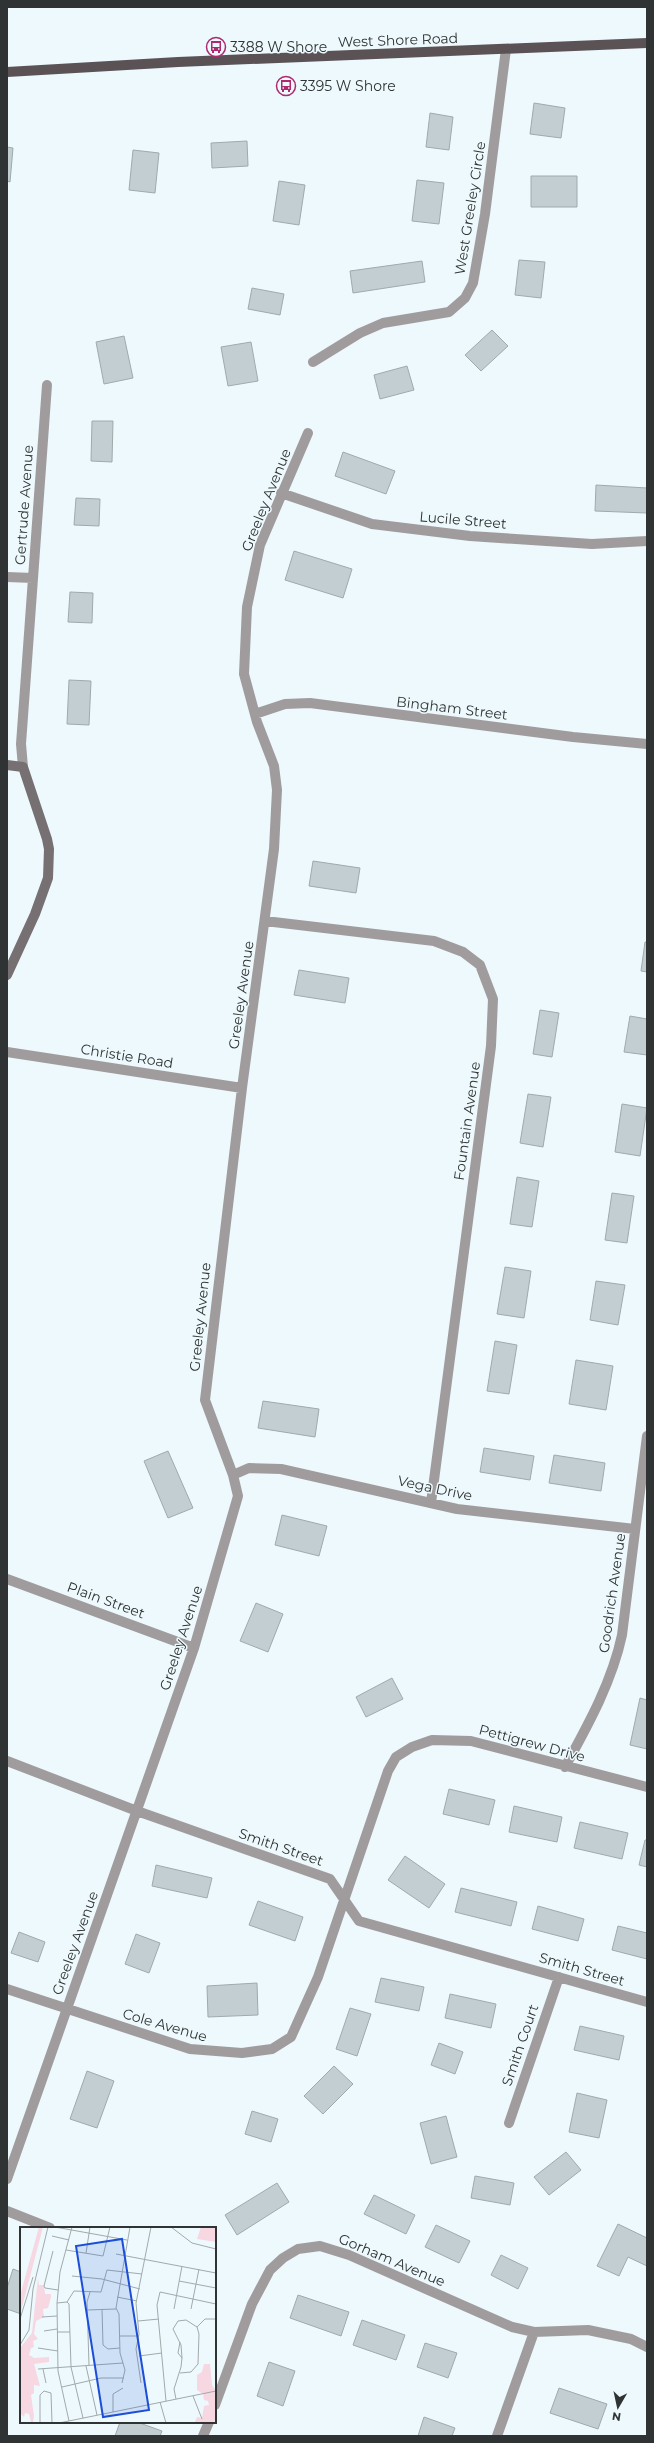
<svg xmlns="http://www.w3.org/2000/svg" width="654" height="2443" viewBox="0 0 654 2443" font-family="Montserrat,sans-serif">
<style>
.building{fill:#c2ced1;stroke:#9faaad}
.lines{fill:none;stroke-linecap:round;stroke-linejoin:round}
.street{stroke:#a09c9d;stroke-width:10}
.secondary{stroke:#777073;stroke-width:10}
.primary{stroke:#5a5255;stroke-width:10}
.labels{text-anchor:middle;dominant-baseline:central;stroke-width:3;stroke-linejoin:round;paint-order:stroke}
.street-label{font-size:14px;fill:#2f3334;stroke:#edf9fc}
.poi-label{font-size:14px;fill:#2f3334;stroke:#edf9fc;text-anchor:start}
.inset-road{fill:none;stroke:#a1aaac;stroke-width:1}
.view{fill:#1d4ed8;fill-opacity:0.15;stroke:#1d4ed8;stroke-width:2}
.inset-edge{fill:none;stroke:#2f3334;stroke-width:2}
</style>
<rect width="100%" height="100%" fill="#edf9fc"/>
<path class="building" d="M534,103L565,108L561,138L530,134Z
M430,113L453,117L449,150L426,147Z
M247,141L248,166L212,168L211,143Z
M7,147L13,148L10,182L7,181Z
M133,150L159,153L155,193L129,190Z
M531,176H577V207H531Z
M417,180L444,183L439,224L412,221Z
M279,181L305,185L299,225L273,221Z
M519,260L545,262L541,298L515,295Z
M422,261L425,282L353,293L350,271Z
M252,288L284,294L280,315L248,309Z
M492,330L508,346L481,371L465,355Z
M124,336L133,378L104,384L96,342Z
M251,342L258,381L228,386L221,347Z
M407,366L414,390L380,399L374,375Z
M92,421H113L112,462L91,461Z
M343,452L395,471L386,494L335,476Z
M596,485L647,488V513L595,511Z
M76,498L100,499L99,526L74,525Z
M294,551L352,569L343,598L285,580Z
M70,592L93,593L92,623L68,622Z
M69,680L91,681L89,725L67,724Z
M313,861L360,868L356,893L309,886Z
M645,942H647V972L641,971Z
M299,970L349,978L345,1003L294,995Z
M540,1010L559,1013L552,1057L533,1054Z
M630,1016L647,1019V1055L624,1052Z
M528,1094L551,1097L543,1147L520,1143Z
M622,1104L647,1108L640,1156L615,1152Z
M517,1177L539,1181L532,1227L510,1224Z
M612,1193L634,1196L627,1243L605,1240Z
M505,1267L531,1271L524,1318L497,1314Z
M596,1281L625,1285L618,1325L590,1320Z
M495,1341L517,1345L509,1394L487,1391Z
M576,1360L613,1366L606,1410L569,1404Z
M263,1401L319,1409L315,1437L258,1428Z
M484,1448L534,1456L530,1480L480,1472Z
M168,1451L193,1508L168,1518L144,1461Z
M554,1455L605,1463L601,1491L549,1483Z
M282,1515L327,1526L319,1556L275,1545Z
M256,1603L283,1614L268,1652L240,1641Z
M392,1678L403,1699L366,1717L356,1697Z
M640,1698L647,1700V1749L630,1745Z
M449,1789L495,1800L489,1825L443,1814Z
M514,1806L562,1817L557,1842L509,1832Z
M580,1822L628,1833L622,1859L574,1848Z
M645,1840H647V1867L639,1865Z
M405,1856L445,1884L429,1908L388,1880Z
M156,1865L212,1878L207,1898L152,1886Z
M461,1888L517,1902L511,1926L455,1912Z
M258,1901L303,1917L295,1941L249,1925Z
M538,1906L584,1919L578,1941L532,1929Z
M618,1926L647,1933V1959L612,1950Z
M19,1932L45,1942L38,1962L11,1953Z
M136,1934L160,1943L149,1973L125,1964Z
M381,1978L424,1987L419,2011L375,2002Z
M257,1983L258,2015L208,2017L207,1986Z
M450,1994L496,2004L491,2028L445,2018Z
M350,2008L371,2014L357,2056L336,2049Z
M580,2026L624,2036L619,2060L574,2050Z
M439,2043L463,2052L455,2074L431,2065Z
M334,2066L353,2084L323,2114L304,2096Z
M87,2071L114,2081L97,2128L70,2119Z
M577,2093L607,2100L599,2138L569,2132Z
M252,2111L278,2119L271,2142L245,2134Z
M446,2116L457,2157L431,2164L420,2123Z
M566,2152L581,2170L549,2195L534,2177Z
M475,2176L514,2183L510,2205L471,2198Z
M277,2183L289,2202L237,2235L225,2215Z
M374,2195L415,2215L406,2234L364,2214Z
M618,2224L647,2238V2266L628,2257L619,2276L597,2266Z
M436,2225L470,2241L459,2263L425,2247Z
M501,2255L528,2268L518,2289L491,2275Z
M13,2269L21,2272V2314L7,2309V2288Z
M298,2295L349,2312L341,2336L290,2318Z
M362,2320L405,2335L396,2360L353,2345Z
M425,2343L457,2353L448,2378L417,2367Z
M269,2362L295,2371L283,2406L257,2396Z
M559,2388L607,2404L598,2429L550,2413Z
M424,2417L455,2428L452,2436H418Z
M120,2422H137L162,2431L160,2436H115Z"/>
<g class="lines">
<path class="street" d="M313,362L360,333L383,323L449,312L465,298L473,283L485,214L506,49
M281,493L372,524L470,536L592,544L647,541
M7,577L33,578
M255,714L285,704L310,703L573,737L647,744
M23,767L21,744L47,385
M265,921L434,941L463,952L480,965L493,999L491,1046L431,1503
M7,1052L242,1088
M233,1475L249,1468L281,1469L457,1509L635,1529
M7,1579L194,1648
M7,1761L137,1811L330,1879L359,1921L647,2002
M565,1767C588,1725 612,1682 622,1635L647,1436
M7,1989L190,2049L242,2053L272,2049L291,2037L318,1977L388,1771L396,1757L412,1747L432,1740L471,1741L647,1787
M509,2123L559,1977
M7,2179L194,1648L238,1496L233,1475L205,1400L242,1088L274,849L277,790L274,766L257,722L244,674L247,607L260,545L308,433
M7,2211L50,2228
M215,2405L252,2304L270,2270L283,2258L298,2249L320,2246L349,2255L512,2327L534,2332L588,2330L631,2339L647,2347
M203,2436L209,2422
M497,2436L534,2332"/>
<path class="secondary" d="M7,765L23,767L47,839L49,849L48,878L35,914L7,975"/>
<path class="primary" d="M7,72L178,62L647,43"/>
</g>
<defs>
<g id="bus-ring" transform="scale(1)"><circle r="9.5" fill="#edf9fc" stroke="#af296f" stroke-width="1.5"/><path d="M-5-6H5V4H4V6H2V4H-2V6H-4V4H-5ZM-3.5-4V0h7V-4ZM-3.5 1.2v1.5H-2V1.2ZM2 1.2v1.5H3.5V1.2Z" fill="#af296f"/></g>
</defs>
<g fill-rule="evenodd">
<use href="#bus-ring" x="216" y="47"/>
<use href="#bus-ring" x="286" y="86"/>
</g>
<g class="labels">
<g class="street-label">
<text transform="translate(398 40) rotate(-2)">West Shore Road</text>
<text transform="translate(470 208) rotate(-81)">West Greeley Circle</text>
<text transform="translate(266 500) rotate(-68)">Greeley Avenue</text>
<text transform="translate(24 505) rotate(-86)">Gertrude Avenue</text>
<text transform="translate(463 520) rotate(5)">Lucile Street</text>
<text transform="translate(452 708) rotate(7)">Bingham Street</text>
<text transform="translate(241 995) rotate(-82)">Greeley Avenue</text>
<text transform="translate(127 1056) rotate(9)">Christie Road</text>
<text transform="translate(467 1121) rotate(-82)">Fountain Avenue</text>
<text transform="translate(200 1317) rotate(-84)">Greeley Avenue</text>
<text transform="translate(435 1488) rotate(12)">Vega Drive</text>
<text transform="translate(612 1593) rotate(-82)">Goodrich Avenue</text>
<text transform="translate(106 1600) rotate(20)">Plain Street</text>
<text transform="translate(181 1638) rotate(-72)">Greeley Avenue</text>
<text transform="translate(532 1743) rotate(15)">Pettigrew Drive</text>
<text transform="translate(281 1847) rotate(19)">Smith Street</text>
<text transform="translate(75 1943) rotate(-70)">Greeley Avenue</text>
<text transform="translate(582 1969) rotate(16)">Smith Street</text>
<text transform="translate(165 2025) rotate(16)">Cole Avenue</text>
<text transform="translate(520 2045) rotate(-71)">Smith Court</text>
<text transform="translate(392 2260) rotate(23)">Gorham Avenue</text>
</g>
<g class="poi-label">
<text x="230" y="47">3388 W Shore</text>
<text x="300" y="86">3395 W Shore</text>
</g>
</g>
<g transform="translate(20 2227)">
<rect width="196" height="196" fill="#edf9fc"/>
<path d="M181,0H196V15L177,12Z" fill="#f6d7e2"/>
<path d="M19,0H23L0,88V69ZM18,51L19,58H24L25,67H31V70L28,81L23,82L24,90L16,94L14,107L18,112L13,114L14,120L11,121L9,128L14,131L29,130V135L14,137L20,159L14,158V166L11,168L14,189L13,195H11L9,187L5,186L4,190L0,186V121L12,106ZM184,137H190L192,158L196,164V196H171L175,195L177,190L182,191L184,179L189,178L188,174L184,173L183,167L177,163V148L182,145Z" fill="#f6d7e2"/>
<path class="inset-road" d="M35,0L107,13M151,0L172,16L196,22M32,9L49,13M46,23L83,29L90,0M33,24L24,59L25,61L38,63M66,26L70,0M96,27L196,46M52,49L82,52L120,62M159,54L196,61M97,70L117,74M47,75L49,77L51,140L63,191M37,76L47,75L54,64L81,65L87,43L122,47M82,82L83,118L88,122L100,121M154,82L162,39M171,82L179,42M67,83L96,82M22,90L37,89M0,92L13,50M118,94L139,92M177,100L185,92H196M153,102L158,94L166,93L177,100L179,107L178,137L171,145L160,146M153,102L161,118L162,131M24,104L37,102M37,105H50M100,109H119M0,118L9,103L13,62L28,0M18,121L38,124M119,129L142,126M69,138L67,75L70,65M66,139L77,188M18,142L103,136M23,142L26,156M102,156L105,143L100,126L99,87L96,81L110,0M121,156L116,122L119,107L116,76L131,0M42,160L81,151H104M173,169L182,192M156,172L154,162L161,140L162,131L158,126L160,115M146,174L137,78L140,65L196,77M140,175L146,196M93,185V167L103,161M49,194L38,144L37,76L40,45L52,0M20,196V168L24,164L31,166L32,196M39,196L196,164"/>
<path class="view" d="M102,12L129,183L83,190L56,19Z"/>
<rect width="196" height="196" class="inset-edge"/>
</g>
<rect width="654" height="2443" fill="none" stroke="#2f3334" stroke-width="16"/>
<g transform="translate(618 2407) rotate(189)" stroke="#edf9fc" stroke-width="3" paint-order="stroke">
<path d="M0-3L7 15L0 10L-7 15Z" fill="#2f3334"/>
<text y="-6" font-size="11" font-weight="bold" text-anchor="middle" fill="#2f3334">N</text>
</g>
</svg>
